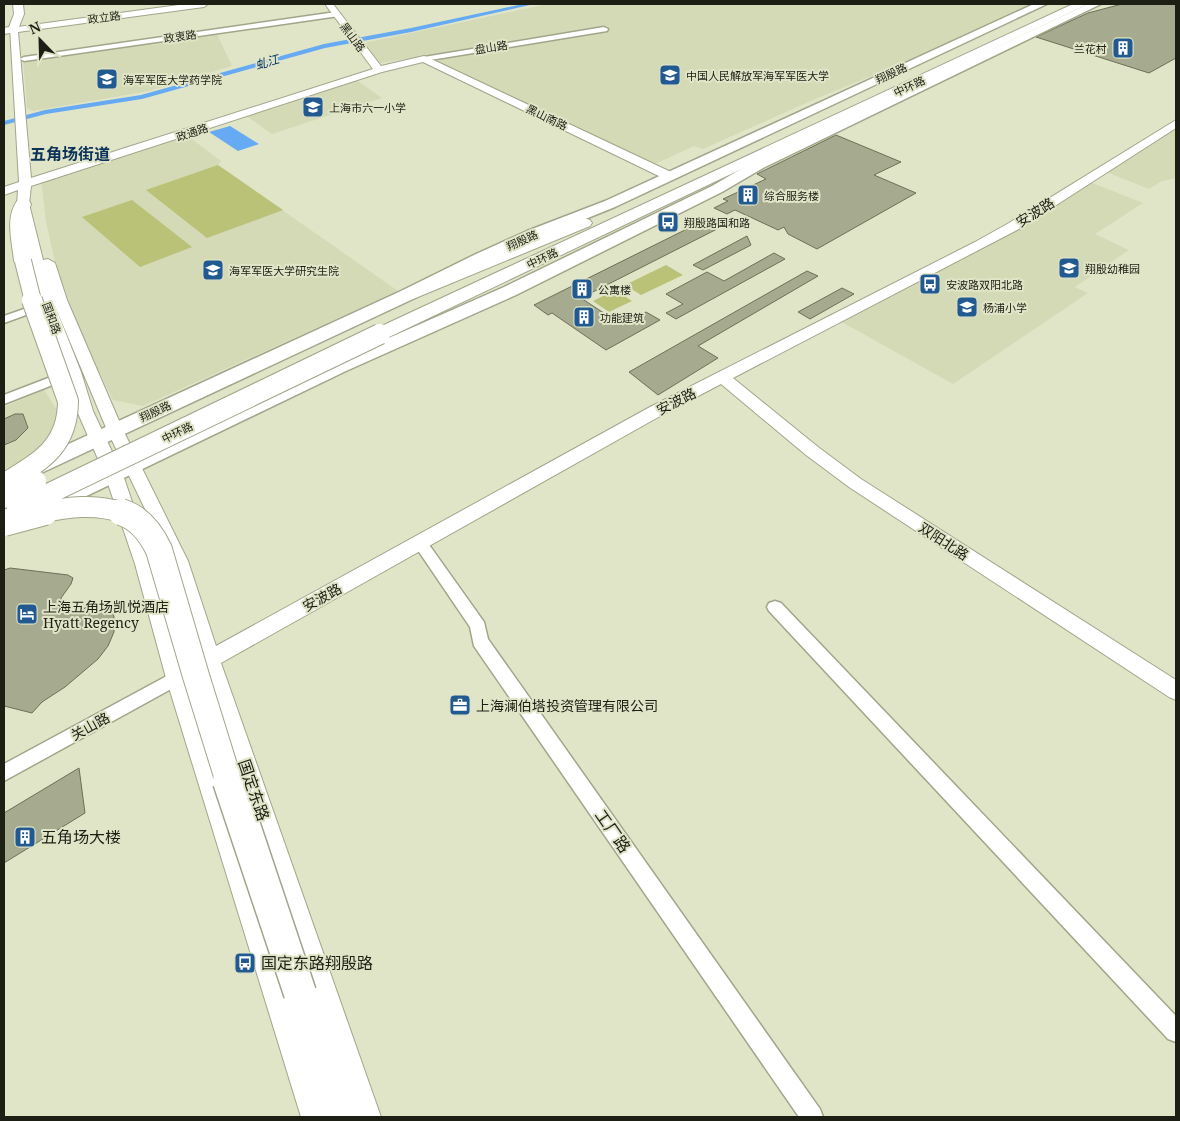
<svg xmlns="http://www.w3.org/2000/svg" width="1180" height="1121" viewBox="0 0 1180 1121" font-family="'Noto Serif','Noto Sans SC',serif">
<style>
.built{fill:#d4d9b6}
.green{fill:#b9c276}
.water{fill:#65aaf3}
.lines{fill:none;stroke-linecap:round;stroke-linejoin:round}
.canal{fill:#65aaf3;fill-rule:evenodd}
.building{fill:#a6aa8f;stroke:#6c7056}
.minor-casing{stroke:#a1a58a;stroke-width:3}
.tertiary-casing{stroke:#a1a58a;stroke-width:2}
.secondary-casing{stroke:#a1a58a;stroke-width:2}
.primary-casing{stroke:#a1a58a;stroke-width:3}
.trunk-casing{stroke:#a1a58a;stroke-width:2}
.minor{fill:#fff;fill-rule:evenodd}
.tertiary{fill:#fff;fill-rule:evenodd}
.secondary{fill:#fff;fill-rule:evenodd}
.primary{fill:#fff;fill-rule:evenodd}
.trunk{fill:#fff;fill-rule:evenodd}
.trunk-bridge-far3-casing{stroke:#a1a58a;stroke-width:18;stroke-linecap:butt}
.trunk-bridge-far2-casing{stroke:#a1a58a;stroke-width:22;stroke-linecap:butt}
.trunk-bridge-far1-casing{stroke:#a1a58a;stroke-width:28;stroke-linecap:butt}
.trunk-bridge-casing{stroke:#a1a58a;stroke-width:35;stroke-linecap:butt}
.trunk-bridge-far3{stroke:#fff;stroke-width:16}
.trunk-bridge-far2{stroke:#fff;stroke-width:20}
.trunk-bridge-far1{stroke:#fff;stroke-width:26}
.trunk-bridge{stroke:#fff;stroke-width:32}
.labels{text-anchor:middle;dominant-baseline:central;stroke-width:4;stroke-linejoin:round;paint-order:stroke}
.far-street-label{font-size:11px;fill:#1d1e14;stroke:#e1e5c8}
.far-poi-label{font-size:11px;fill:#1d1e14;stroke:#e1e5c8;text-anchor:start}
.far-water-label{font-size:12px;font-style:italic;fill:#003562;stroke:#e1e5c8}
.street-label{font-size:14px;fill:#1d1e14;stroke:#e1e5c8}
.poi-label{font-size:14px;fill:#1d1e14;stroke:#e1e5c8;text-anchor:start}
.far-district-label{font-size:16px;font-weight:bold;fill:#0c3359;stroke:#e1e5c8}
.near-street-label{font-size:16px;fill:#1d1e14;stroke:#e1e5c8}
.near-poi-label{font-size:16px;fill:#1d1e14;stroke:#e1e5c8;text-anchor:start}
</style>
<rect width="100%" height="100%" fill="#e1e5c8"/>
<path class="built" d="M548,4H1035L922,55L813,100L703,149L694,146L655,164L431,60L606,30L602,27L380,63L364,43Z
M216,32L232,66L149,91L33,111L27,108L23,59Z
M356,80L382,98L272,134L245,115Z
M1176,128V178L1162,181L1149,189L1106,172Z
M185,134L221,161L218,165L398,291L143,406L113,400L87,347L57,271L46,222L41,179Z
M1090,182L1143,203L1095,234L1129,250L1075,287L1088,293L953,384L840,321Z
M44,390L57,410L55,438L34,459L4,473V407Z"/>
<path class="green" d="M218,165L283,210L207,238L146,190Z
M132,200L192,247L140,267L82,217Z
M666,265L683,275L641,295L625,285Z
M615,290L632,301L609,312L593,301Z"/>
<path class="water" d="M230,126L259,144L238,151L209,132Z"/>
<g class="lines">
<path class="canal" d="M523,4H534L411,32L325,48L142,99L46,114L4,125V121L45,110L141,95L324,44L411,28Z"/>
</g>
<path class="building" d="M1122,4H1176V58L1149,73L1036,37L1088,13Z
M836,135L901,162L874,175L916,193L817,249L788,234L784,227L778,230L735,210L727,214L714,208L728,201L723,199L766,179L757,174Z
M707,219L723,226L581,298L622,325L646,312L660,320L606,350L552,313L548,315L534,305Z
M747,236L751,245L703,270L693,265Z
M774,253L785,259L676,319L666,313L683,304L666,294L707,272L724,281Z
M807,271L818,276L698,346L718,358L658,395L629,372Z
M842,288L854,294L810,319L798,312Z
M15,414H23L28,428L16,440L4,445V419Z
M10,568L68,575L73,578L71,584L61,598L63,609L79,612L89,605L102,602L111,606L114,617V632L108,646L98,659L65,687L42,702L32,713L4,706V570Z
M79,768L85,813L4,863V813Z"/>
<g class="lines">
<g class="minor-casing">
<path id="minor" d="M336,12L340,14L339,16L24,61L20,59L24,57Z
M604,27L608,29L607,31L424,61L420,59L424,57Z
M44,302L48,303L50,305L48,307L4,323V316Z
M69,370L73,371L75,374L73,377L4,404V395Z
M420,538L425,539L484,622L488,639L820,1109L823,1117H799L474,646L470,627L413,543L415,539Z
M775,601L781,603L1176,1016V1042L1168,1039L769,611L767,607L769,603Z
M176,671L182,673L184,678L182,683L4,781V764Z"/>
</g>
<g class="tertiary-casing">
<path id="tertiary" d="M186,4H208L204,7L18,32L31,178L373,69L325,4H333L381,66L424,56L427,57L673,173L675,176L673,179H665L423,62L382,72L31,186L29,204L43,260L48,259L55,263L67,300L123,430L188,561L216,646L650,407L975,242L1009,223L1176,120V128L1019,229L733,378L818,447L861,479L1176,680V700L1169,697L849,487L806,455L721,384L662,415L221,663L381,1117H353L204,673L188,681L329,1117H301L166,678L135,564L105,475L77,411L65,372L40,304L17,204L18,190L4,195V187L19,182L10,28ZM53,301L107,430L170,561L199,656L183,665L153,564L123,475L93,411L81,372Z"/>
</g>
<g class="secondary-casing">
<path id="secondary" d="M13,4H23L24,14L17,32L4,34V28L9,27L14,14Z"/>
</g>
<g class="primary-casing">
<path id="primary" d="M1034,4H1047L615,207L538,238L487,260L413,299L37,475L30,477L23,475L20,470L23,465L401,291L476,254L527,231L605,201Z
M1088,4H1101L763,168L722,192L516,295L346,371L45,516L37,519L29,516L26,511L29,506L332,363L504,287L712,186L753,162Z"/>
</g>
<g class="trunk-casing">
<path id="trunk" d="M1073,4H1088L387,338L380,340L373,338L371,334L373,330Z
M23,199L29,201L31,204L26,219L32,261L29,265H17L14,261C12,241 5,218 17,201Z
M584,218L590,220L592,223L590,226L413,299L407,300L401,299L398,295L401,291Z
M300,976L312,981L317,993L357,1117H321L283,993L288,981Z"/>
</g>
<use href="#minor" class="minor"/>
<use href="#tertiary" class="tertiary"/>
<use href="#secondary" class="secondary"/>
<use href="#primary" class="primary"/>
<use href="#trunk" class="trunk"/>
<g class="trunk-bridge-far3-casing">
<path id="trunk-bridge-far3" d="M23,261L33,301"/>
</g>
<g class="trunk-bridge-far2-casing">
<path id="trunk-bridge-far2" d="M7,482C41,461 68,446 68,401L32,300
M4,497L36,481
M17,509L380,334
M39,513C68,507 96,503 124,513"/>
</g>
<g class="trunk-bridge-far1-casing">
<path id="trunk-bridge-far1" d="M121,512C140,518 151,533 159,550L196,676L229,782
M4,523L45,512"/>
</g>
<g class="trunk-bridge-casing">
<path id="trunk-bridge" d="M229,781L300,993"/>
</g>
<use href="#trunk-bridge-far3" class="trunk-bridge-far3"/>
<use href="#trunk-bridge-far2" class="trunk-bridge-far2"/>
<use href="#trunk-bridge-far1" class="trunk-bridge-far1"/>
<use href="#trunk-bridge" class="trunk-bridge"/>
</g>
<defs>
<g id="building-square" transform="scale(1.125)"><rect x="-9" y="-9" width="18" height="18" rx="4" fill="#215991" stroke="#e1e5c8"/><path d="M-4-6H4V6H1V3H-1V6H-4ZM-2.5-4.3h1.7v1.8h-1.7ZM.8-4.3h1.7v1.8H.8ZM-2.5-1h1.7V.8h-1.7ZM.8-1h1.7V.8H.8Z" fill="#fff"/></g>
<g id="university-square" transform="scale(1.125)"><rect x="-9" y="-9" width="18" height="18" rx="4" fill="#215991" stroke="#e1e5c8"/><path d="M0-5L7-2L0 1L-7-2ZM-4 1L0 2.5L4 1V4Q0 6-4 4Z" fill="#fff"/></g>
<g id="school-square" transform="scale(1.125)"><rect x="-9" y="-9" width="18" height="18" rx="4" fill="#215991" stroke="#e1e5c8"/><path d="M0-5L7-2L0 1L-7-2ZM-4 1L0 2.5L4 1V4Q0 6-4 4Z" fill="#fff"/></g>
<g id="bus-square" transform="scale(1.125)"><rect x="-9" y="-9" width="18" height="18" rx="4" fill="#215991" stroke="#e1e5c8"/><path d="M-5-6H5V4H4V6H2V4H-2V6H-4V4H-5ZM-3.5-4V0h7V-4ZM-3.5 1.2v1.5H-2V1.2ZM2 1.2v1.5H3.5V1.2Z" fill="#fff"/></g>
<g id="hotel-square" transform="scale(1.125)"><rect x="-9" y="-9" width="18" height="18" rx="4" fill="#215991" stroke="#e1e5c8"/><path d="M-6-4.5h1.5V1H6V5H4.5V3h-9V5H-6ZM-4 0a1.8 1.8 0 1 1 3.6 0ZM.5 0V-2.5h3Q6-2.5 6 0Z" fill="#fff"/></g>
<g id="office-square" transform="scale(1.125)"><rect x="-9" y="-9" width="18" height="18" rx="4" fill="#215991" stroke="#e1e5c8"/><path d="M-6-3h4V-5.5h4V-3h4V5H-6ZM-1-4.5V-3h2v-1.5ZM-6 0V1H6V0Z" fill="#fff"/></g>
</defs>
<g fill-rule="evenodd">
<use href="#building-square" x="1123" y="48"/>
<use href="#university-square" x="670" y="75"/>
<use href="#university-square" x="107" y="79"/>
<use href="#school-square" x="313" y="107"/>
<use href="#building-square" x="748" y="195"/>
<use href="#bus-square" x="668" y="222"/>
<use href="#school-square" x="1069" y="268"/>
<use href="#university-square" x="213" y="270"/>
<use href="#bus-square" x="930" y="284"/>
<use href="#building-square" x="582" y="289"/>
<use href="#school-square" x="967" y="307"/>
<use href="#building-square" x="584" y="317"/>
<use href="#hotel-square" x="27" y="614"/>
<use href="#office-square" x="460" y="705"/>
<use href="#building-square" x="25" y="837"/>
<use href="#bus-square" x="245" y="963"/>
</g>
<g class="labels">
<g class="far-street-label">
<text transform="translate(104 17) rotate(-8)">政立路</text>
<text transform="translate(180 36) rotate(-8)">政衷路</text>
<text transform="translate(353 37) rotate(53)">黑山路</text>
<text transform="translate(491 47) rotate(-9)">盘山路</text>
<text transform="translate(891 73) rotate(-25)">翔殷路</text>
<text transform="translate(909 86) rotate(-25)">中环路</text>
<text transform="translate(547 117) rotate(26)">黑山南路</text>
<text transform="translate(192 132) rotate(-18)">政通路</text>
<text transform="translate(522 240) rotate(-24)">翔殷路</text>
<text transform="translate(542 258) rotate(-25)">中环路</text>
<text transform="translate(52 318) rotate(70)">国和路</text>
<text transform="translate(155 411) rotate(-25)">翔殷路</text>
<text transform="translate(177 432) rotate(-26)">中环路</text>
</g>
<g class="far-poi-label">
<text x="1107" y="48" text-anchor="end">兰花村</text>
<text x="686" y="75">中国人民解放军海军军医大学</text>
<text x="123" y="79">海军军医大学药学院</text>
<text x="329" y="107">上海市六一小学</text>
<text x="764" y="195">综合服务楼</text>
<text x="684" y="222">翔殷路国和路</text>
<text x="1085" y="268">翔殷幼稚园</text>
<text x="229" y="270">海军军医大学研究生院</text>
<text x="946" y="284">安波路双阳北路</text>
<text x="598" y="289">公寓楼</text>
<text x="983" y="307">杨浦小学</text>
<text x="600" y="317">功能建筑</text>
</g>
<g class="far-water-label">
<text transform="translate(267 62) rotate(-16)">虬江</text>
</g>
<g class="street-label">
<text transform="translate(1035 212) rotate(-32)">安波路</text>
<text transform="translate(676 401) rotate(-27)">安波路</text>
<text transform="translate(944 541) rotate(33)">双阳北路</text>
<text transform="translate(322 597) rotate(-29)">安波路</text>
<text transform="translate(90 726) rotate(-29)">关山路</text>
</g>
<g class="poi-label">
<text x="43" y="606">上海五角场凯悦酒店<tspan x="43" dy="16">Hyatt Regency</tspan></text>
<text x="476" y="705">上海澜伯塔投资管理有限公司</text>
</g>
<g class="far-district-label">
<text x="70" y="154">五角场街道</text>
</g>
<g class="near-street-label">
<text transform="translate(254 790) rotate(71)">国定东路</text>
<text transform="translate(613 831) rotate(55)">工厂路</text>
</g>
<g class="near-poi-label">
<text x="41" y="837">五角场大楼</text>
<text x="261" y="963">国定东路翔殷路</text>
</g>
</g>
<rect width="1180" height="1121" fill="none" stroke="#1d1e14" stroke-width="10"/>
<g transform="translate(40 40) rotate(337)" stroke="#e1e5c8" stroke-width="4" paint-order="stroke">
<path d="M0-4L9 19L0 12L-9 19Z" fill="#1d1e14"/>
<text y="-8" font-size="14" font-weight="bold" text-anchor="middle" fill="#1d1e14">N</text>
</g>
</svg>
